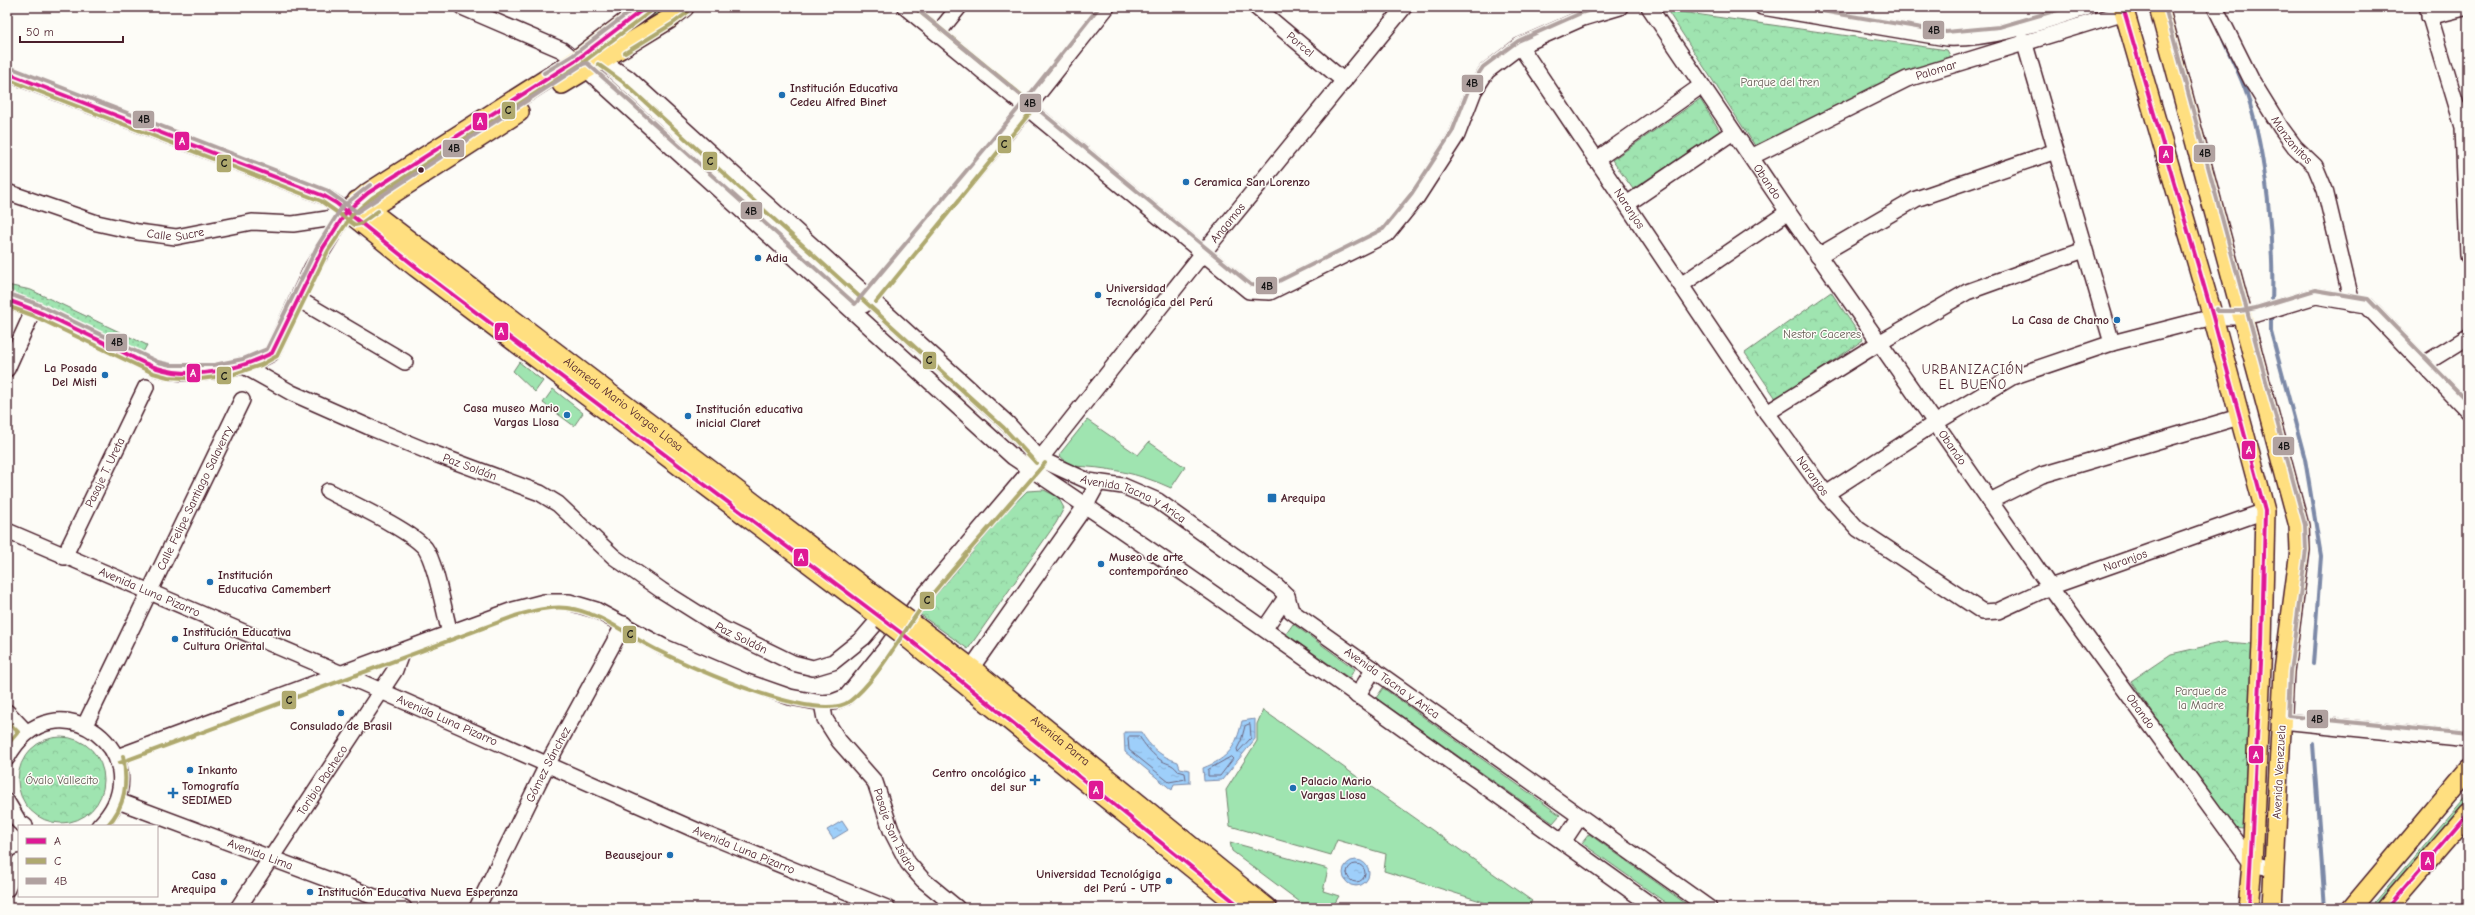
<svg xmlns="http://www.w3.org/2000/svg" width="2475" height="915" viewBox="0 0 2475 915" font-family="'Comic Neue',sans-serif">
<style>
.grass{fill:#9fe4b0;stroke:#74826e}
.forest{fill:url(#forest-crowns);stroke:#74826e}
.garden{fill:url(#garden-dots);stroke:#74826e}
.water{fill:url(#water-ripples);stroke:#7c89a7}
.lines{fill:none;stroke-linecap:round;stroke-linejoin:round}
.shore{stroke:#6c657e;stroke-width:1}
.stream{stroke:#7c89a7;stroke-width:4}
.minor-casing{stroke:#4a1f2b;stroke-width:18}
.major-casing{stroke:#4a1f2b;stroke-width:22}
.minor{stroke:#fdfcf7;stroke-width:15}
.major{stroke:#ffdf80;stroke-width:19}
.major-bridge-casing{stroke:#4a1f2b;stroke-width:22;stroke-linecap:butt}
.major-bridge{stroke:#ffdf80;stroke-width:19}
.bus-1-casing{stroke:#fdfcf7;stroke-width:7}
.bus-2-casing{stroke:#fdfcf7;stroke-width:7}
.bus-3-casing{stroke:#fdfcf7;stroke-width:7}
.bus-1{stroke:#df1995;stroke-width:4}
.bus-2{stroke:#afa96e;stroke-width:4}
.bus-3{stroke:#b0a19f;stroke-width:4}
.poi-dot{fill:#1f6fb2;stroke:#fdfcf7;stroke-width:1.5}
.bus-dot{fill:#4a1f2b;stroke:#fdfcf7;stroke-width:1.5}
.labels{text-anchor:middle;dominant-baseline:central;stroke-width:3;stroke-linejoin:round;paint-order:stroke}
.street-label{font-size:12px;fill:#4a1f2b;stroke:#fdfcf7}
.park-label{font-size:12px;fill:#645a53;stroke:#fdfcf7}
.poi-label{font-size:12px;font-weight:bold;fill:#4a1f2b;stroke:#fdfcf7;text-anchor:start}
.neighbourhood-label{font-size:13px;letter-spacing:1px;fill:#4a1f2b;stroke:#fdfcf7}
.line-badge{stroke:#fdfcf7;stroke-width:1.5}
.badge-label{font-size:11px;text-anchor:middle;font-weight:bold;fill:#fff}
.pale-badge-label{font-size:11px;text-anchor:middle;font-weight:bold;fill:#111}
</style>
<defs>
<pattern id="forest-crowns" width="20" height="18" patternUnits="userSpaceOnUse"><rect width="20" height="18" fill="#9fe4b0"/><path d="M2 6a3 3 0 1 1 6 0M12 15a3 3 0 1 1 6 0" fill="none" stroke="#8ac398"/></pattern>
<pattern id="garden-dots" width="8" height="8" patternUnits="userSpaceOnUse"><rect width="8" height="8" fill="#9fe4b0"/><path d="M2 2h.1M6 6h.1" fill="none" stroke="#8ac398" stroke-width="1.8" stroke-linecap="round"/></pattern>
<pattern id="water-ripples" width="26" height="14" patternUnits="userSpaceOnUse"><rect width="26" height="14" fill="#9ecffa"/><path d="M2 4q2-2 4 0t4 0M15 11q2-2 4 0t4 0" fill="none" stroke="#8ab1d6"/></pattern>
</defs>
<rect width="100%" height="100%" fill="#fdfcf7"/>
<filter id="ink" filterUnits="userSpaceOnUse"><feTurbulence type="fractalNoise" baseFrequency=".025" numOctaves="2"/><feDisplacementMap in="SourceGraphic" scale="8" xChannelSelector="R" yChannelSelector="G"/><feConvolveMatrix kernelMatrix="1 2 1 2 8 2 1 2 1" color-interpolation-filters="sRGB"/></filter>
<g filter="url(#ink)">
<path class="grass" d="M519,362L543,381L535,392L513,371Z
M553,389L583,413L574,426L543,403Z
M1087,420L1138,455L1149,442L1185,467L1171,488C1139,473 1106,467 1071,466L1059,455Z
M1293,624L1355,669L1349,678L1286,634Z
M1383,688L1560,815L1553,823L1376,698Z
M1263,710L1532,901L1527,908H1503L1384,871L1386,854L1337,840L1331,855L1230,826L1226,790L1257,741V724Z
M2468,794V806L2380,908H2370Z
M1589,834L1692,908H1673L1582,843Z
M1230,842L1328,869L1323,891L1339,896L1332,908H1308L1232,851Z"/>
<path class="forest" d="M1667,10L1947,50L1953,61L1763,158Z
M1700,99L1720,131L1633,189L1612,160Z
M1831,292L1863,340L1777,400L1745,353Z
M1044,490L1058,497L1064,508L1056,523L968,649L918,613L981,538L1027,491Z
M2224,642L2253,644L2243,829L2231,828L2131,681L2171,654Z
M18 780a43 43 0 1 1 86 0a43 43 0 1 1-86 0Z"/>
<path class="garden" d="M658,7H670L611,45Z
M7,285L31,290L147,345L142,354L37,301L7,294Z"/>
<path class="water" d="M1255,719V739L1222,780L1204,781L1203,768C1229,758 1236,747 1242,721Z
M1124,732H1141C1151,748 1160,756 1178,762L1180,768L1190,770V783L1174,784L1172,790L1125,752Z
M842,821L848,830L833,839L827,830Z
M1343 873a13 13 0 1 1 26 0a13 13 0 1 1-26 0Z"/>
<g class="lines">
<path class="shore" d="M1250,724L1251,738L1238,752L1237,749L1241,741L1245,726Z
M1130,736H1139C1145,745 1150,752 1159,759C1167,765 1171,762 1178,771L1185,773L1186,779L1169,782L1129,750L1128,738Z
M1231,757L1233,759L1220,776H1208V770Z
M1347 873a9 9 0 1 1 18 0a9 9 0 1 1-18 0Z"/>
<path class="stream" d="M2223,39C2231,58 2241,76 2247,95C2267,155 2274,242 2272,305
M2271,312V332L2305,459L2321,556L2313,664
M2313,744L2325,908"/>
<g class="minor-casing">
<g id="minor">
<path d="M462,7L562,50L586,69L1013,457C1231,602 1442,756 1655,908"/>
<path d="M905,7L1249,291L1270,292L1387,234L1417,197L1457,135L1474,91L1487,71L1520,46L1583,18L1620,7"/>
<path id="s1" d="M1256,7L1344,81"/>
<path id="s2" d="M1649,7L1788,212L2050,587L2252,864L2274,869"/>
<path d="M1762,7L1946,38C1993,40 2044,21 2088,7"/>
<path id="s3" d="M2215,7L2252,81L2281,128L2295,147L2315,166L2325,190L2352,303"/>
<path d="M2427,7L2463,127L2468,256"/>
<path d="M2429,17L2468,7"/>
<path d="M938,33L959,7"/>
<path d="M2024,41L2112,343"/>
<path id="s4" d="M1520,46L1767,413L1826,494L1858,529L1983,612L1998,611L2050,587L2265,511"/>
<path id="s5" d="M594,56L627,77L1008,424L1040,459L1088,481L1123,486L1158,501L1278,587L1287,596L1291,611L1709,908"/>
<path d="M7,73L324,196L347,211"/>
<path id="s6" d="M1751,157L1907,79L2125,12L2130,7"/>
<path d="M1596,160L1701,86"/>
<path id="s7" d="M7,192L97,223L138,232L176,237L252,222L293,224L327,219L347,211"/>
<path d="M1627,204L1733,132"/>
<path d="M1818,256L1916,199L2056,151"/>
<path d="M1681,285L1788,212"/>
<path d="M298,299L405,362"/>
<path d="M7,300L34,309L156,368C191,378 240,372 272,353L312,268L347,211"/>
<path d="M864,305L1027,108L1107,7"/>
<path d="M2424,364L2468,337"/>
<path id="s8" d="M242,365L292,393L369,427L427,451L540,493L558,504L614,557L661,590L723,629L793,663L813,668L833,662L863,638L888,609"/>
<path d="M7,369L34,309"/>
<path d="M1767,413L1879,343L1967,292L2084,250"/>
<path d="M328,491C351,503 410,530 425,548C436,563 444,612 450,633"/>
<path d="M1826,494L1935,423L2012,377L2112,343L2213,317H2242L2257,314L2316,296L2366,305L2468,411"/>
<path d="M1990,501L2042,475L2239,417"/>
<path id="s9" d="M7,531L363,683L700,832L887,908"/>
<path id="s10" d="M64,557L146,387"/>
<path d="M1265,628L1287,596"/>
<path d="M965,677L1086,505L1098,483"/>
<path d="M1357,696L1374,669"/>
<path id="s11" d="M822,703L825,719L839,741L875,782L891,830L908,863L923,880L957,908"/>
<path d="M7,712L26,732"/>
<path d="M2282,721L2468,740"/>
<path id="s12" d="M85,725L242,400"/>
<path id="s13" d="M117,757L450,633L513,610L544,602H569L596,610L664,647L744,681L790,697L822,703L833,702L846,697L886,648L920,600L1040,459L1203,253L1404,7"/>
<path d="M7,758C54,670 168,757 99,826"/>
<path id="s14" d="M118,801L404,908"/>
<path d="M7,802L19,822L25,826"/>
<path d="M1563,842L1579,818"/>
<path d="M7,889L19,862"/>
<path id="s15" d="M238,908L395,670L402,651"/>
<path id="s16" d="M477,908L548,763L624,624"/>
</g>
</g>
<g class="major-casing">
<g id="major">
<path d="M646,7L575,61L368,193L347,211L416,267L883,619"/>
<path d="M2123,7L2213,317L2265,511L2262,644L2252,864L2248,908"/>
<path d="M2159,7L2299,526L2300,550L2284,671L2272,908"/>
<path d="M562,84L669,19L684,7"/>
<path id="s17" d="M357,201L891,608"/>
<path d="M358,218L378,203L519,112"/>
<path id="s18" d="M913,624L971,668L1267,908"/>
<path d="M904,635L1242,908"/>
<path d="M2352,908L2468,770"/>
<path d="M2387,908L2468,814"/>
</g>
</g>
<use href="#minor" class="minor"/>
<use href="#major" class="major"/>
<g class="major-bridge-casing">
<path id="major-bridge" d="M891,608L913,624
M883,619L904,635"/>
</g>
<use href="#major-bridge" class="major-bridge"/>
<g class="bus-1-casing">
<path id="bus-1" d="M2123,7L2213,317L2265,511L2262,644L2248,908
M7,73L324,196L336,203L416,267L904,635L1242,908
M7,300C45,313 80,331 115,348C129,355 143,364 157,368C194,380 238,370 272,353L323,248L347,211L368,193L575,61L646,7
M2387,908L2468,814"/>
</g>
<g class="bus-2-casing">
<path id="bus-2" d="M625,53L672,24L688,12
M598,64L623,82L1004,428L1036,463
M7,79L321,201L355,225L360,224L378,211
M876,302L1033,109L1031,103L914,7
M7,306L32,315L153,373L168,377L200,379L231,375L261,365L277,356L328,251L352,215L372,198L578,66L650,12
M7,721L18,732L7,745
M119,763L515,616C532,611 549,606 567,608C601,612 631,638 661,652C694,669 819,725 850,701C877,681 903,631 925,603C964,555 1005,510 1045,463
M107,826C126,806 128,782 123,756"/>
</g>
<g class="bus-3-casing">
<path id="bus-3" d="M914,7L1251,285L1269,286L1383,229L1412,193L1452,132L1469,88L1483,67L1518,41L1581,13L1599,7
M1798,7L1946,32L1999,27L2068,7
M2165,7L2305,525L2306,550L2290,672L2288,716L2468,734
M9,67L326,190L357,212L583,64L587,63L855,304L1022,104L1099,7
M544,73L572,56L636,7
M9,294L37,304L158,362L171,365H214L243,359L267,349L318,245L342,207L370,185
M2217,309V311H2241L2256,308L2315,290L2368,299L2468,402"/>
</g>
<use href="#bus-1" class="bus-1"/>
<use href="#bus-2" class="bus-2"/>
<use href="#bus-3" class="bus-3"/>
</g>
</g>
<g class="poi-dot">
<circle cx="782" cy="95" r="4"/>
<circle cx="1186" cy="182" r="4"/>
<circle cx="758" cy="258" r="4"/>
<circle cx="1098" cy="295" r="4"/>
<circle cx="2117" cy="320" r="4"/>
<circle cx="105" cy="375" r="4"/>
<circle cx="567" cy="415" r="4"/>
<circle cx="688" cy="416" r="4"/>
<rect x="1267" y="493" width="10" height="10" rx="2"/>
<circle cx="1101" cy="564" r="4"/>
<circle cx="210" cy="582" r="4"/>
<circle cx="175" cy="639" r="4"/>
<circle cx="341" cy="713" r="4"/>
<circle cx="190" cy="770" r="4"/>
<path d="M1033 774h4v4h4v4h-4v4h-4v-4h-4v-4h4z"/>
<circle cx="1293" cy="788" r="4"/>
<path d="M171 787h4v4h4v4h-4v4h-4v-4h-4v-4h4z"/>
<circle cx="670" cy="855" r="4"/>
<circle cx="1169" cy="881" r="4"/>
<circle cx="224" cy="882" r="4"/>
<circle cx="310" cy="892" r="4"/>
</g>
<circle class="bus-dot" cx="421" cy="170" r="3.5"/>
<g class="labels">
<g class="street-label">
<text stroke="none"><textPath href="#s1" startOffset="58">Porcel</textPath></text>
<text stroke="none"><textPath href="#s6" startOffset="205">Palomar</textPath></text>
<text stroke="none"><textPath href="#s3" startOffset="154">Manzanitos</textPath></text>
<text stroke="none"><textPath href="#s2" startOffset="211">Obando</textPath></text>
<text stroke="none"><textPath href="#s4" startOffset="196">Naranjos</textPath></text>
<text stroke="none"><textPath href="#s13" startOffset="1387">Angamos</textPath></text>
<text stroke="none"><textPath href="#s7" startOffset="175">Calle Sucre</textPath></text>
<text stroke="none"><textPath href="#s17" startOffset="335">Alameda Mario Vargas Llosa</textPath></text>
<text stroke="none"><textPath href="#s2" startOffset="535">Obando</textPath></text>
<text stroke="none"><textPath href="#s8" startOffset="250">Paz Soldán</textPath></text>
<text stroke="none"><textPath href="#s10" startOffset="94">Pasaje T. Ureta</textPath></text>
<text stroke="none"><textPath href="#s4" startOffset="520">Naranjos</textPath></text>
<text stroke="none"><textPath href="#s12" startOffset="252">Calle Felipe Santiago Salaverry</textPath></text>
<text stroke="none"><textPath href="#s5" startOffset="704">Avenida Tacna y Arica</textPath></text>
<text stroke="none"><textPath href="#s4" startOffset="892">Naranjos</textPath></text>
<text stroke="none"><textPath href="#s9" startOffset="155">Avenida Luna Pizarro</textPath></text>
<text stroke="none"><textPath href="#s8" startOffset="574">Paz Soldán</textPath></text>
<text stroke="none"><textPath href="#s5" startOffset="1028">Avenida Tacna y Arica</textPath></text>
<text stroke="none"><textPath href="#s2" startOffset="859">Obando</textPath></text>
<text stroke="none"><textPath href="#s9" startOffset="479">Avenida Luna Pizarro</textPath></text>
<text stroke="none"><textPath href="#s18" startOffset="188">Avenida Parra</textPath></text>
<text stroke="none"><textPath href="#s16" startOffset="160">Gómez Sánchez</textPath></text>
<text transform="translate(2279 772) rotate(-87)">Avenida Venezuela</text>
<text stroke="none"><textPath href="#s15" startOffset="153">Toribio Pacheco</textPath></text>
<text stroke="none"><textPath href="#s11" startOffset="149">Pasaje San Isidro</textPath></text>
<text stroke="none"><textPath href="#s9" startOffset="803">Avenida Luna Pizarro</textPath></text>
<text stroke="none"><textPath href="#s14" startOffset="152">Avenida Lima</textPath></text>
</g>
<g class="park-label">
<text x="1780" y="82">Parque del tren</text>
<text x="1822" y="334">Nestor Caceres</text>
<text x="2201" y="691">Parque de<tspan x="2201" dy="14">la Madre</tspan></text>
<text x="62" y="780">Óvalo Vallecito</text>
</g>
<g class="poi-label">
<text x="790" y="88">Institución Educativa<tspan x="790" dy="14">Cedeu Alfred Binet</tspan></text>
<text x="1194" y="182">Ceramica San Lorenzo</text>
<text x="766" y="258">Adia</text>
<text x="1106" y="288">Universidad<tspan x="1106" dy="14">Tecnológica del Perú</tspan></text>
<text x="2109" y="320" text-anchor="end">La Casa de Chamo</text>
<text x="97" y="368" text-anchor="end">La Posada<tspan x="97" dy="14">Del Misti</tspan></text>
<text x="559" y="408" text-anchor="end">Casa museo Mario<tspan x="559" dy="14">Vargas Llosa</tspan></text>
<text x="696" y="409">Institución educativa<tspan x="696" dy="14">inicial Claret</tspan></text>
<text x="1281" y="498">Arequipa</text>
<text x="1109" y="557">Museo de arte<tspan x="1109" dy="14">contemporáneo</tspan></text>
<text x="218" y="575">Institución<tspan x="218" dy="14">Educativa Camembert</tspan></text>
<text x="183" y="632">Institución Educativa<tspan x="183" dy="14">Cultura Oriental</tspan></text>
<text x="341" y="726" text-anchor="middle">Consulado de Brasil</text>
<text x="198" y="770">Inkanto</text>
<text x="1026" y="773" text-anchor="end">Centro oncológico<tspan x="1026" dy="14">del sur</tspan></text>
<text x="1301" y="781">Palacio Mario<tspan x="1301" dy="14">Vargas Llosa</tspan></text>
<text x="182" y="786">Tomografía<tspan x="182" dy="14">SEDIMED</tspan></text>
<text x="662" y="855" text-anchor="end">Beausejour</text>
<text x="1161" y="874" text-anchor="end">Universidad Tecnológiga<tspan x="1161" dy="14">del Perú - UTP</tspan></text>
<text x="216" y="875" text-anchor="end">Casa<tspan x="216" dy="14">Arequipa</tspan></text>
<text x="318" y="892">Institución Educativa Nueva Esperanza</text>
</g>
<g class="neighbourhood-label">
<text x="1973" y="369">URBANIZACIÓN<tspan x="1973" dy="15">EL BUENO</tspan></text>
</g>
</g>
<g class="line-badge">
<rect x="1922" y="20" width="23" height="20" rx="4" fill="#b0a19f"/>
<rect x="1461" y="74" width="23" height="19" rx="4" fill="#b0a19f"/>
<rect x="1019" y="93" width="23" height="20" rx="4" fill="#b0a19f"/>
<rect x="501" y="101" width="15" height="19" rx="4" fill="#afa96e"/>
<rect x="132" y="110" width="23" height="19" rx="4" fill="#b0a19f"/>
<rect x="472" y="112" width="16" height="19" rx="4" fill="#df1995"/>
<rect x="174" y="131" width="16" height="20" rx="4" fill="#df1995"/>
<rect x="997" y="135" width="15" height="19" rx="4" fill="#afa96e"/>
<rect x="442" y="139" width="23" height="19" rx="4" fill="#b0a19f"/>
<rect x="2193" y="144" width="23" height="19" rx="4" fill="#b0a19f"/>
<rect x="2158" y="145" width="16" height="19" rx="4" fill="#df1995"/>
<rect x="702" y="151" width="16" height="20" rx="4" fill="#afa96e"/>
<rect x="216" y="154" width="16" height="19" rx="4" fill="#afa96e"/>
<rect x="740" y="201" width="23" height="19" rx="4" fill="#b0a19f"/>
<rect x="1255" y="276" width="23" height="19" rx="4" fill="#b0a19f"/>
<rect x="494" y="322" width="15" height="19" rx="4" fill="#df1995"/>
<rect x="105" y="333" width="23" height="19" rx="4" fill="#b0a19f"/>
<rect x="922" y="351" width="15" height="19" rx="4" fill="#afa96e"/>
<rect x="186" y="363" width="15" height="20" rx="4" fill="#df1995"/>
<rect x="216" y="366" width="16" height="19" rx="4" fill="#afa96e"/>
<rect x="2272" y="436" width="23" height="20" rx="4" fill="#b0a19f"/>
<rect x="2241" y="440" width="15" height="20" rx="4" fill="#df1995"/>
<rect x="793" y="548" width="16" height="19" rx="4" fill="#df1995"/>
<rect x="919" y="591" width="16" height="19" rx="4" fill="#afa96e"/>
<rect x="622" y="625" width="15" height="19" rx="4" fill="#afa96e"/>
<rect x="281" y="690" width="16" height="20" rx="4" fill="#afa96e"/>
<rect x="2306" y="709" width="23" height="20" rx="4" fill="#b0a19f"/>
<rect x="2248" y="745" width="16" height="19" rx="4" fill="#df1995"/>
<rect x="1088" y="780" width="16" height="20" rx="4" fill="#df1995"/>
<rect x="2420" y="851" width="15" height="20" rx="4" fill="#df1995"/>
</g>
<g class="badge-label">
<text x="480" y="125">A</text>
<text x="182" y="145">A</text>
<text x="2166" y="158">A</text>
<text x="501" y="335">A</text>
<text x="193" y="377">A</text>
<text x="2249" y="454">A</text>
<text x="801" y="561">A</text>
<text x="2256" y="759">A</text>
<text x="1096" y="794">A</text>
<text x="2428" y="865">A</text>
</g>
<g class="pale-badge-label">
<text x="1934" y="34">4B</text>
<text x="1472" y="87">4B</text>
<text x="1030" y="107">4B</text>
<text x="508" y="114">C</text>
<text x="144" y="123">4B</text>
<text x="1004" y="148">C</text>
<text x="454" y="152">4B</text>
<text x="2205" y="157">4B</text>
<text x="710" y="165">C</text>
<text x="224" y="167">C</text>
<text x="751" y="215">4B</text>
<text x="1267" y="290">4B</text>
<text x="117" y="346">4B</text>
<text x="929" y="364">C</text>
<text x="224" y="380">C</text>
<text x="2284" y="450">4B</text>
<text x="927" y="604">C</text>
<text x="630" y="638">C</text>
<text x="289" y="704">C</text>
<text x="2317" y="723">4B</text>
</g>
<rect width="2475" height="915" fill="none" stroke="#fdfcf7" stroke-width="24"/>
<rect x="12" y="12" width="2451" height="891" fill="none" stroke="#4a1f2b" stroke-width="1.5" filter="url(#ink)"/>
<rect x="18" y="825" width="140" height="72" fill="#fdfcf7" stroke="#b5a4a5"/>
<rect x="26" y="838" width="20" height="6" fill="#df1995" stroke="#b5a4a5"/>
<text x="54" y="845" font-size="12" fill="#4a1f2b">A</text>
<rect x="26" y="858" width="20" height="6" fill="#afa96e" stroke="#b5a4a5"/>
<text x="54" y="865" font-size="12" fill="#4a1f2b">C</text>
<rect x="26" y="878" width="20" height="6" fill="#b0a19f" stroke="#b5a4a5"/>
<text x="54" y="885" font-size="12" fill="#4a1f2b">4B</text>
<path d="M20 36v6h103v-6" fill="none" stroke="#4a1f2b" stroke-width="2"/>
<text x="26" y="36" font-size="12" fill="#4a1f2b" stroke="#fdfcf7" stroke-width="3" paint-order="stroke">50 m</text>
</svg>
